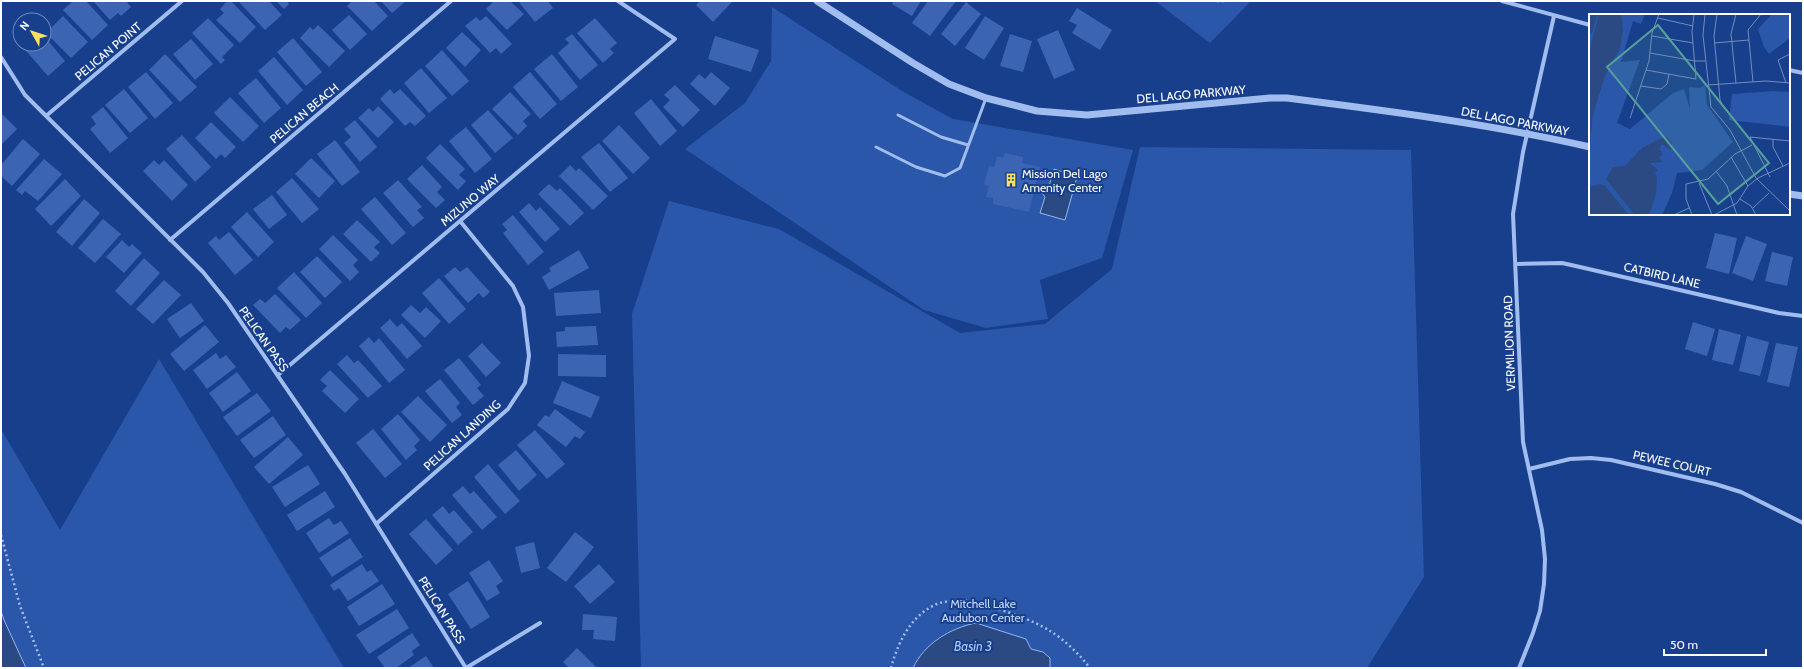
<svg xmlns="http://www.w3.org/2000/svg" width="1804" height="669" viewBox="0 0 1804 669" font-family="Cabin,sans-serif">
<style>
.green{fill:#2a57aa}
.water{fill:#2b4982;stroke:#94b6f1}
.building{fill:#3b65b2}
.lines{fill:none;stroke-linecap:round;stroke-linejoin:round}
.path{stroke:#a1bdef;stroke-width:2.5;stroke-dasharray:2 3;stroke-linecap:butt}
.service{stroke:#a1bdef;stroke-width:3}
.minor{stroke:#a1bdef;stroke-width:4}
.tertiary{stroke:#a1bdef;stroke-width:7}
.labels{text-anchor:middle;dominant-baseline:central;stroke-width:4;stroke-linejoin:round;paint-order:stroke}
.street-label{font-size:12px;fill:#fff;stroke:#173f8c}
.poi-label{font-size:12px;fill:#fff;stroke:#173f8c;text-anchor:start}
.park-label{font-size:12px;fill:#c7dafb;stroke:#173f8c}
.water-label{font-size:13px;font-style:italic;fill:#adc7f6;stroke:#173f8c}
.inset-road{fill:none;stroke:#748cba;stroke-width:1}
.view{fill:#579f9a;fill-opacity:0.15;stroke:#579f9a;stroke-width:2}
.inset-edge{fill:none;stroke:#fff;stroke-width:2}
</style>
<rect width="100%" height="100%" fill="#173f8c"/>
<path class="green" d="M1155,1H1251L1210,43Z
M772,7L902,91L953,119L1133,150L1102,258L1040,280L1048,319L986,328L924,310L685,149L745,103L771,61Z
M1140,147L1411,150L1424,577L1367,668H641L632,314L669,201L779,229L960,333L1045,324L1112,269Z
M159,359L344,668H1V429L60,530Z"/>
<path class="water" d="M1054,169L1077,177L1065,220L1040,213L1045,197L1042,193L1041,189L1045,186H1049Z
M1,611L4,620L26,668H1Z
M976,623L1026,639L1031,649L1043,652L1050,658V668H913C924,644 950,628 976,623Z"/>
<path class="building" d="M73,1H86L108,25L92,40L63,10Z
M93,1H126L131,7L121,16L118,13L110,20Z
M227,1H231L256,27L240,43L216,20L224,13L220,9Z
M238,1H269L282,15L265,30Z
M276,1H287L289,4L284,9Z
M352,1H374L388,16L372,31L347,6Z
M381,1H406L392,13Z
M494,1L502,2L510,1L524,14L507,30L486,9Z
M518,1H548L553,8L535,22Z
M700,1H733L713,22L696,5Z
M894,1H921L912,16L892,4Z
M928,1H956L930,36L912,23Z
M966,2L981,14L955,46L941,34Z
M1077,8L1112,30L1100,50L1072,33L1077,25L1069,21Z
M349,15L367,34L350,50L332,30Z
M63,16L88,42L71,58L46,33Z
M486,16L512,44L501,54L496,48L490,53L465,26L476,17L480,21Z
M985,16L1004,28L984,60L965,48Z
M208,18L234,45L222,57L225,60L221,64L192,33Z
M595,18L617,43L610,49L614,53L603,63L577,33Z
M318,25L345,51L329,67L300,38L310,27L313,30Z
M1058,30L1075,70L1054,79L1037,39Z
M462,32L481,50L465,67L446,48Z
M572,34L598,65L580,80L558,53L569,43L565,39Z
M1010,34L1032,41L1023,72L1000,66Z
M44,36L65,61L48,76L20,44H44Z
M715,36L759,50L751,72L708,59Z
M293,38L322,72L306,86L277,52Z
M191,39L213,64L195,80L173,54Z
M442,50L469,81L452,96L425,66Z
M165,54L197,87L180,102L149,70Z
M552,54L578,87L561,101L534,69Z
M274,57L303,90L287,105L258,71Z
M421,68L447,98L429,113L404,83Z
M146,72L173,103L155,119L128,87Z
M530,72L557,104L540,119L513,87Z
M711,72L730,88L715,106L690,84L699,74L705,79Z
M256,78L281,108L264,123L238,93Z
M675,85L700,110L683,127L663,107L670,100L664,95Z
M124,89L148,118L130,133L105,105Z
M390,89L394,94L400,89L426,116L415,126L410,122L405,126L380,99Z
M510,92L531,114L523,121L527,126L518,135L492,109Z
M230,97L259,126L243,142L214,113Z
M651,99L677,131L660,146L634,113Z
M378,106L394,122L378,138L358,118L369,108L373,112Z
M103,107L128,138L110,153L90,129L96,124L91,117Z
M488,110L513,138L495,153L471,125Z
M1,113L17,129L1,145Z
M355,120L377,147L360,162L344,143L351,137L344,129Z
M211,122L236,147L225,158L221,154L216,159L195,138Z
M619,125L650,158L633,174L602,141Z
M466,127L492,159L475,173L449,141Z
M182,135L211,167L195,182L166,149Z
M23,139L40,154L12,186L1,176V165Z
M335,140L360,172L342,186L317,154Z
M599,143L628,178L610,192L581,157Z
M440,144L465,169L459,175L466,181L458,190L426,158Z
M1005,153L1023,157L1022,163L1040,167L1029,212L993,204V198L986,197L989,186L984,184L989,166L994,167L997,156L1003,158Z
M311,158L335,181L319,198L295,174Z
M44,159L62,174L38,201L25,191L22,195L16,190Z
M154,160L159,165L164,160L188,185L172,201L143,171Z
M422,165L442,187L437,192L445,200L436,208L407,179Z
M570,165L576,171L579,168L608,196L593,210L559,176Z
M292,178L319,209L302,223L276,192Z
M65,179L81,196L51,226L35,209Z
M398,180L422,207L417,210L424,218L413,227L383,193Z
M549,184L557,191L560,188L584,213L570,226L538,194Z
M272,195L287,215L269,229L253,209Z
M375,197L406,233L392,245L361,209Z
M84,199L100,213L72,246L56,232Z
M529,203L536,211L540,207L560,229L545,242L519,212Z
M247,212L274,242L258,257L231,227Z
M513,215L544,252L528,265L503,233L507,230L502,224Z
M103,219L121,234L95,263L78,248Z
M357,220L380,242L374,247L380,253L371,262L343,234Z
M229,232L253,260L235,275L208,243L216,236L219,240Z
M1715,233L1737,238L1729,274L1706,268Z
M333,235L358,260L353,265L359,272L350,281L319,249Z
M1746,236L1767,244L1753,281L1732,273Z
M122,240L129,247L132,244L142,253L124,273L106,257Z
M579,250L589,268L549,290L542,277L551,271L549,268Z
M1772,252L1793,257L1787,286L1765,281Z
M317,256L342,282L325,298L300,272Z
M144,258L160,273L131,306L115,291Z
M455,267L460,272L467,267L490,292L483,298L479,293L468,303L444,276Z
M294,272L322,303L306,318L277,288Z
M439,278L466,309L449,324L422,293Z
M164,280L181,295L153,324L136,309Z
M599,290L601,313L556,316L554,293Z
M275,294L301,320L290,330L286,327L280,333L253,305L260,299L265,303Z
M191,303L204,321L180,338L167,319Z
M411,305L420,313L426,307L441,321L425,338L401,315Z
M390,319L397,327L402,323L422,346L407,359L380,328Z
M1693,322L1715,329L1707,356L1685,349Z
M205,325L219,342L184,371L170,354Z
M596,326L598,345L557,347L556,332L565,331V327Z
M1719,329L1741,335L1733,365L1712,360Z
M1747,336L1769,342L1760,376L1739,371Z
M369,337L374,343L379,338L405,370L389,383L359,346Z
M482,343L501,363L486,377L468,356Z
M1776,343L1798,347L1789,387L1767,382Z
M216,353L220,359L226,355L236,367L207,389L193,370Z
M558,354L606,355V377L558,376Z
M347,355L354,363L358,360L382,386L368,398L337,364Z
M459,358L481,385L477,388L484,396L473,405L444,370Z
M330,370L359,399L345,413L322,391L327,386L320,380Z
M237,372L251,391L223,412L209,393Z
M440,379L460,403L456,407L462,415L452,423L425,391Z
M562,381L600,397L591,418L553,403Z
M257,393L271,411L237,436L223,417Z
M418,396L447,425L430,442L401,412Z
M555,409L585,432L580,439L575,436L566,447L537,425L545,415L549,417Z
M398,414L420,440L414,446L417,450L406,460L381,429Z
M273,416L286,435L254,458L240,440Z
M373,429L402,464L385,478L356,443Z
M535,430L565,464L547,479L517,445Z
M288,437L303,455L269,484L254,467Z
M516,450L537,475L519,491L498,465Z
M488,464L520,501L505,514L474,477Z
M308,465L320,484L285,507L272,487Z
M463,486L470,494L474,491L497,517L482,530L452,495Z
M325,491L335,507L297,531L287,515Z
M443,506L449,514L454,510L473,532L458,545L432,515Z
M329,518L334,525L341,521L349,533L319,553L306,533Z
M426,519L453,550L436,565L409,534Z
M575,532L594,547L566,582L547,568Z
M350,538L363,557L332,577L319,558Z
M534,542L540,568L521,573L515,547Z
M489,560L503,581L496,586L500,593L487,601L469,573Z
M362,564L367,572L371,570L379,581L348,601L339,588L334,591L330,585Z
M599,564L615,582L590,604L574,586Z
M468,581L490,617L471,629L448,594Z
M382,584L395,604L359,626L347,607Z
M397,609L409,628L369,654L356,635Z
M583,614L617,617L615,641L593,639L594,630H582Z
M412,633L420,645L412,651L414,655L396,668H385L377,657Z
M577,648L596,667L595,668H569L563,662Z
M426,656L434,668H408Z"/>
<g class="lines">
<path class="path" d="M1217,1H1224
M1,535L20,606L44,668
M891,668C898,642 911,615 937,604C942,601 964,600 970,601C992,606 1032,619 1050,631C1065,640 1080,655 1090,668"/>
<path class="service" d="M898,115L941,137L968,145
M876,147L916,167L945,176L960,168L986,98"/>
<path class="minor" d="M1502,1L1590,25
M1,57L25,95L203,272L228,303L345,474L466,668L540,623
M1789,70L1803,73
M46,116L182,1
M170,240L451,1
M1516,264L1562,263L1580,267L1779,313L1803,316
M278,375L675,39L618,1
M1529,469L1570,459L1591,458L1611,460L1715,484L1741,492L1803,523
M376,524L508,409L525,383L529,356L523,307L513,286L460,221
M1519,668L1533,633L1540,611L1544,584L1545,559L1542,530L1523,442L1513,214L1523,152L1554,16"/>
<path class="tertiary" d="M817,1L913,63L949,84L986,98L1037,111L1087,115L1270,98H1287C1389,111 1490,124 1590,147
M1789,194L1803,196"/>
</g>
<defs>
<g id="building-bare" transform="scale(1.08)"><path d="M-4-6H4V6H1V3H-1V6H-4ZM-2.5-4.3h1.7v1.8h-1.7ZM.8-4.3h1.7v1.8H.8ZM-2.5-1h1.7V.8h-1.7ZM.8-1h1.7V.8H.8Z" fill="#ffe05f" stroke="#173f8c" stroke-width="2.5" paint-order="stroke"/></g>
</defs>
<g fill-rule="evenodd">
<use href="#building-bare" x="1011" y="180"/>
</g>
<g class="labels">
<g class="street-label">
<text transform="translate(108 51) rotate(-40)">PELICAN POINT</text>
<text transform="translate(1191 94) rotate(-5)">DEL LAGO PARKWAY</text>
<text transform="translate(304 113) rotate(-40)">PELICAN BEACH</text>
<text transform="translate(1515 121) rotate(11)">DEL LAGO PARKWAY</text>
<text transform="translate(470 200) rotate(-40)">MIZUNO WAY</text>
<text transform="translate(1662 275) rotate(13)">CATBIRD LANE</text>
<text transform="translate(264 339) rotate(55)">PELICAN PASS</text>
<text transform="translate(1509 343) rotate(-92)">VERMILION ROAD</text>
<text transform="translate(462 435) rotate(-42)">PELICAN LANDING</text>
<text transform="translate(1672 463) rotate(13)">PEWEE COURT</text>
<text transform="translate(442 610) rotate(58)">PELICAN PASS</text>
</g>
<g class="poi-label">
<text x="1022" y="173">Mission Del Lago<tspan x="1022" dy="14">Amenity Center</tspan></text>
</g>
<g class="park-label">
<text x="983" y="603">Mitchell Lake<tspan x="983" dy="14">Audubon Center</tspan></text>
</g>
<g class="water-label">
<text x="973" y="646">Basin 3</text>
</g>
</g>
<g transform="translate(1589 14)">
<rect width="201" height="201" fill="#173f8c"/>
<path d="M0,0H56L52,10L44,7L32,48L51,46L28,109L41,115L84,79L95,75L101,95L100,73L111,74L116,71L118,91L144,128L113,156L88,159L83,179L73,201H0ZM183,0H201V24L180,40L175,33L169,15ZM184,77L201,78V113L140,106L143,80Z" fill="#2a57aa"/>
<path d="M0,0H8L4,17L0,21ZM10,0H32L34,16L31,34L16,62L4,100L0,138V39ZM77,122L83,129L82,136L73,130L70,135L74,140L70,144L73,148L61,149L69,156L66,159L68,163L67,180L60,201H46L17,165L24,153L36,152L53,134ZM11,170L16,172L40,201H0V173Z" fill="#2b4982"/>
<path class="inset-road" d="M116,0L114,21L122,93L141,116L167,164L201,197M128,0L125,22L131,86L133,90M69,4L104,12M63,22L104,29M125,29L160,26M61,39L106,47H116M57,56L107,65L103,18L105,0M164,68L159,16L172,0M147,69L142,20L147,0M197,69L189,46L201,40M119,71L177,67L201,69M52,72L72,75L78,70L80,60M41,104L60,47L63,19L70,0M184,125V133L194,152M142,143L159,172M127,157L138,172L148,201M181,163L161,123L201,127M110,169L123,201M151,185L162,192L167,201M164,194L180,179M85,201L100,194M103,201L97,185V170L119,165L146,140L163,131M125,201L148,189L159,172L169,164L201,149"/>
<path class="view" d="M69,11L180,149L129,190L18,53Z"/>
<rect width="201" height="201" class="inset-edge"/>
</g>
<rect width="1804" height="669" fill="none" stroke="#ffffff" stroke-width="4"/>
<g transform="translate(32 32) rotate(309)"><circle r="19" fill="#173f8c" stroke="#748cba"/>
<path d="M0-3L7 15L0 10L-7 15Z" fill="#ffe05f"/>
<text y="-6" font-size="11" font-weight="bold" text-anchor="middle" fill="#ffffff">N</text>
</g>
<path d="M1664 649v6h102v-6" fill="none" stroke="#ffffff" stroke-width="2"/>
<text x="1670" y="649" font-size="12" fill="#ffffff" stroke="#173f8c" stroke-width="3" paint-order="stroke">50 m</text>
</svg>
